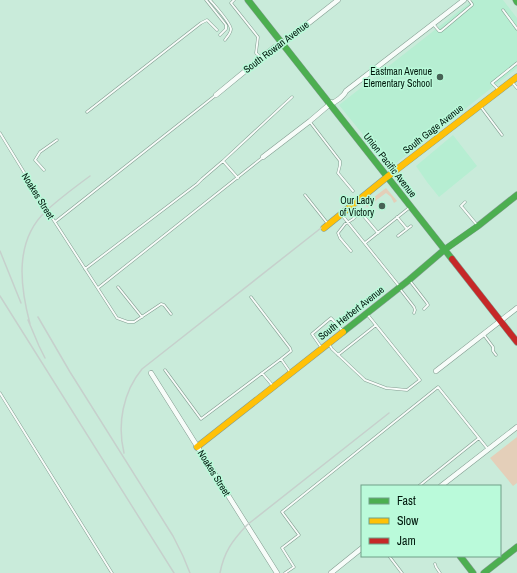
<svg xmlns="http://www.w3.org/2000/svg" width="517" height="573" viewBox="0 0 517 573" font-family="'Archivo Narrow',sans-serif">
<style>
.built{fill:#b6eed2}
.green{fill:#e4cfb9}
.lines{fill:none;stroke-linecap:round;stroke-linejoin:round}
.lane-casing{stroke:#839d91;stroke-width:3}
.street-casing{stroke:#839d91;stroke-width:5.5}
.fast-casing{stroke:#839d91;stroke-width:7}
.slow-casing{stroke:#839d91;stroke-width:7}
.jam-casing{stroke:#839d91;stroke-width:7}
.path{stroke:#c6d0cb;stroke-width:1;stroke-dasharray:4 2;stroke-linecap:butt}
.lane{stroke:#f7fcf9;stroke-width:2}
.street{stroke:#f7fcf9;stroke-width:4.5}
.fast{stroke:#4caf50;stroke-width:6}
.slow{stroke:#ffc107;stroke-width:6}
.jam{stroke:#c62828;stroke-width:6}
.rail{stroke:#c6d0cc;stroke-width:1.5}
.poi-dot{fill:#476255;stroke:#bafada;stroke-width:1.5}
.labels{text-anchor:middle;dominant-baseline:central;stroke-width:3;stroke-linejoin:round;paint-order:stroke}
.street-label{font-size:10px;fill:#01180d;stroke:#bafada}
.poi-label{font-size:10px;fill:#01180d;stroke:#bafada;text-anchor:end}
</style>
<rect width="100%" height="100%" fill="#c9ebda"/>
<path class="built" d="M473,0H503L517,18V68L390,168L339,105Z
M453,135L477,166L439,197L427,182L416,166Z"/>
<path class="green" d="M386,188L397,201L394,203L391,197L386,193L367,207L365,204Z
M517,437V483L513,486L490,458Z"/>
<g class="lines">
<g class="lane-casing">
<path id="lane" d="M206,0L226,25V29L220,35
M210,0C215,6 230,22 231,29C231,33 227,37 225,40
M234,0L231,3L258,37L256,53L261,58
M503,10L517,29
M434,25L439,31H441L472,5V4L469,0
M512,82L517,88
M498,89L492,83L517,63
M481,107L502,135
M87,112L201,23L207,20L217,30
M310,122L340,161V165L338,173L353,191
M0,133L49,213L117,318L128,322H134L161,304L164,305L171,314
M223,161L292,97
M44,170L35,160L40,152L57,140
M305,195L328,224
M465,202L461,206L462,207L477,225
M342,215L399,286
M397,217L407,229
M55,222L216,95
M398,236L411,226
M365,243L409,208
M351,251L340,238L338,233L345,224L353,219L359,213L362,214L378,233
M85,269L197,184L202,179L223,161L238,178
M410,281L427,303L428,305L424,309
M118,287L142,317
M98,288L262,158
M400,289L414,307L415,310L414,313
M251,297L290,348L291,351L281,359L290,372
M484,335L493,347V351L496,355
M329,344L332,349L365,380L386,388L407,390L420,380L367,314
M321,347L312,334L331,318L343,331
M338,355L376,325
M165,370L201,419L281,359
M262,373L273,386
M0,393L112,573
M419,486L479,438
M389,556L402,573
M435,564L436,567L440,573
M285,573L294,567L282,548L299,535L282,512L438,387L487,448"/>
</g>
<g class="street-casing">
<path id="street" d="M216,95L261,58L275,47L282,44L338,0
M330,104C336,102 344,96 346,91L464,0
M263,157L310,121L330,104L331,102
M436,371L517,308
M151,373L277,573
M441,486L517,427
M331,573L362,548"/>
</g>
<g class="fast-casing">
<path id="fast" d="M248,0L452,259
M516,0L517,2
M343,332L409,280L444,250L478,226L517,195
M460,556L473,573
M484,573L517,547"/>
</g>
<g class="slow-casing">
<path id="slow" d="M324,228L387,177L517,77
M197,447L343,332"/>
</g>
<g class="jam-casing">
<path id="jam" d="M452,259L517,342"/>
</g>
<path class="path" d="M370,206L369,205L372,202L371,200"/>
<use href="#lane" class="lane"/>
<use href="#street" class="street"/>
<use href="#fast" class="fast"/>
<use href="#slow" class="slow"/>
<use href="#jam" class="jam"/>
<path class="rail" d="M0,251L21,303
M0,296L174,573
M38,317L70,372L173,536L183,556L190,573
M28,320L39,346L45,358
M30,324C20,286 14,241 46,211C60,198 75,187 90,176
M124,453C117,424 123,392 142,369L321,228
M220,573C224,552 232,541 247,525L389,413"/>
</g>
<g class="poi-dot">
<circle cx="440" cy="77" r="4"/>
<circle cx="382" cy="206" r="4"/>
</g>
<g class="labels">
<g class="street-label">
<text transform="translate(276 47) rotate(-37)">South Rowan Avenue</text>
<text transform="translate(433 129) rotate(-38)">South Gage Avenue</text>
<text transform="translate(390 165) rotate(52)">Union Pacific Avenue</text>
<text transform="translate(38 196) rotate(58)">Noakes Street</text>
<text transform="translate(351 313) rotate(-38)">South Herbert Avenue</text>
<text transform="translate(214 473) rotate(58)">Noakes Street</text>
</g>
<g class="poi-label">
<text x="432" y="71">Eastman Avenue<tspan x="432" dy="12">Elementary School</tspan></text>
<text x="374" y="200">Our Lady<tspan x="374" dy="12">of Victory</tspan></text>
</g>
</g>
<rect x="361" y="485" width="140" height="72" fill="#bafada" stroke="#70a088"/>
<rect x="369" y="498" width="20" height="6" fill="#4caf50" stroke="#70a088"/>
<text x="397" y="505" font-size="12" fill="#01180d">Fast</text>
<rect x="369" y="518" width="20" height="6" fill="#ffc107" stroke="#70a088"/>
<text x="397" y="525" font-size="12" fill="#01180d">Slow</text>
<rect x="369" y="538" width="20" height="6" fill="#c62828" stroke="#70a088"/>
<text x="397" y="545" font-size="12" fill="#01180d">Jam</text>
</svg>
